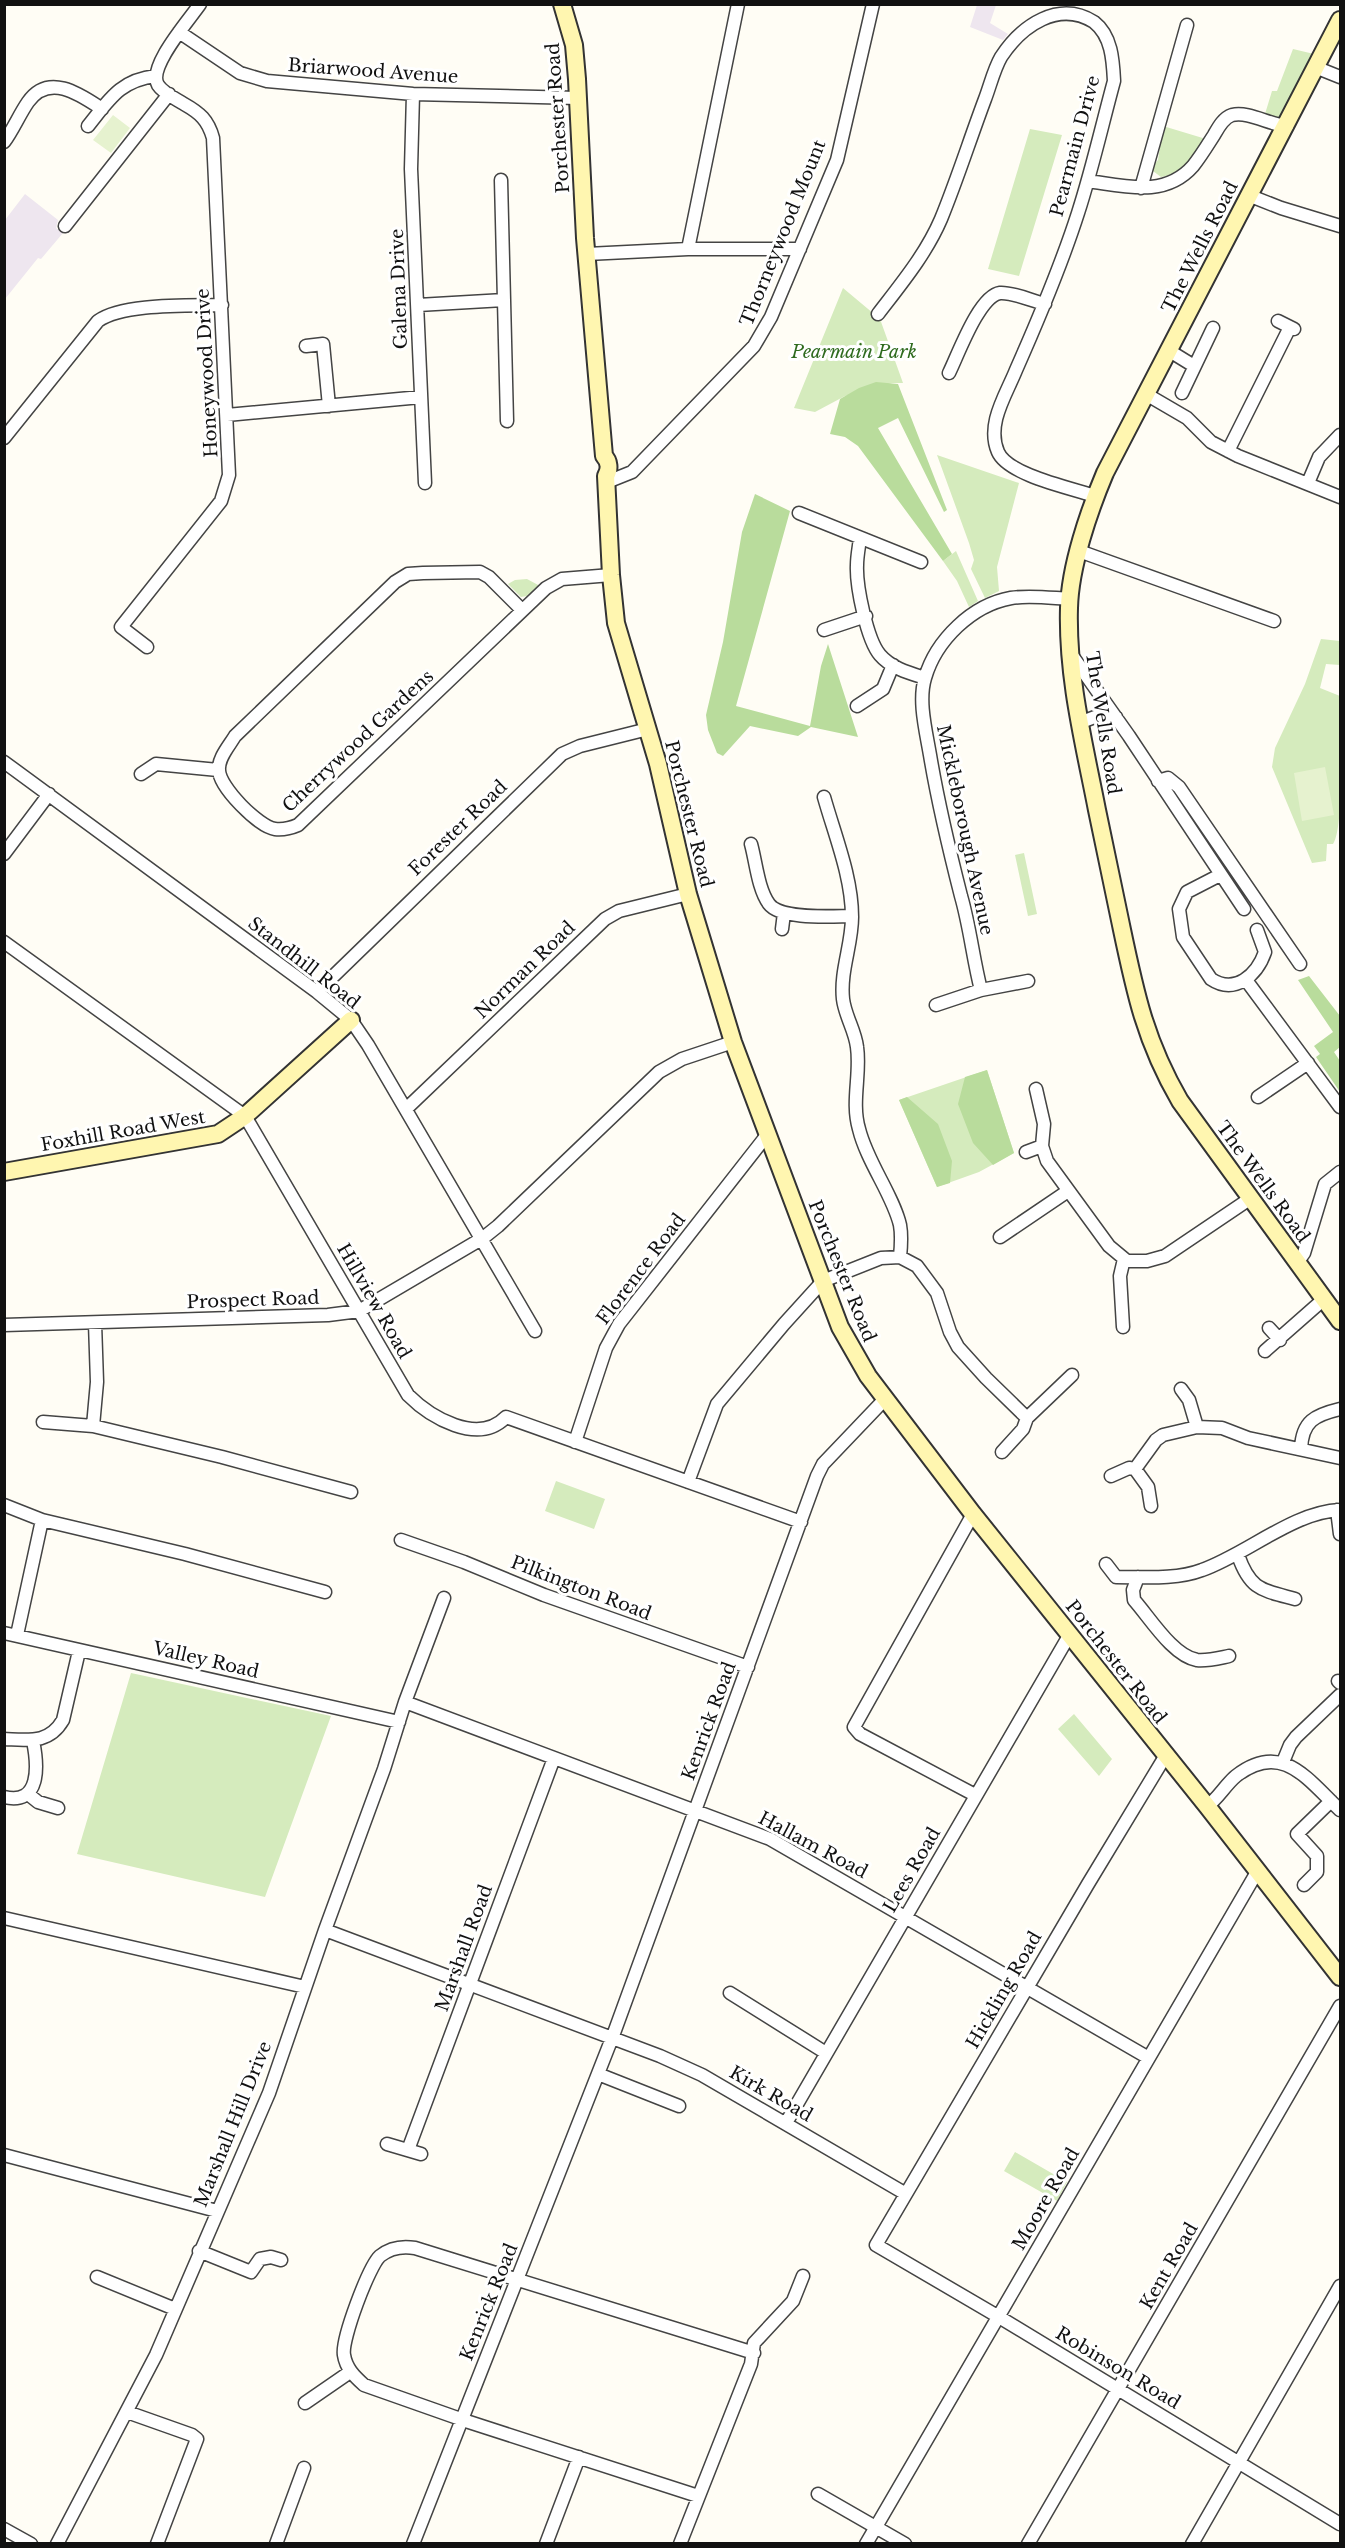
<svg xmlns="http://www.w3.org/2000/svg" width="1345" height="2548" viewBox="0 0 1345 2548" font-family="'Libre Baskerville',serif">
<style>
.industrial{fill:#eee6ef}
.green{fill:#d5ebbd}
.forest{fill:#b9dc9c}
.pitch{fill:#e6f2cf}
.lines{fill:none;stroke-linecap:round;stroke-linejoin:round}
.street-casing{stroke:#444;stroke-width:15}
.secondary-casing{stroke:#333;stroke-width:20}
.street{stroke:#fff;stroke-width:12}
.secondary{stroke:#fff6b0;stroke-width:16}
.labels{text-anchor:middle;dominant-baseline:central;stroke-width:6;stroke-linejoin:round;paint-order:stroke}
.street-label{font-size:18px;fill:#111;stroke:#fff}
.park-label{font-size:18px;font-style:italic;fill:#2f6b1f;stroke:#fff}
</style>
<rect width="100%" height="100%" fill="#fffdf5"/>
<path class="industrial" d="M977,5H996L990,23L1008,34L1003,40L970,27Z
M25,194L58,220L56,228L63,233L41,259L38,258L5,299V220Z"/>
<path class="green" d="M1293,49L1314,54L1281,118L1265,114L1272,91H1277Z
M1163,126L1206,139C1195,156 1183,174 1161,177L1153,171V166L1158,160Z
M1030,129L1062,135L1019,276L988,269Z
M843,288L880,319L903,383H892L845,396L815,412L794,408Z
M937,455L1019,483L997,567L999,591L985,598L971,569L974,560L969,543Z
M956,551L978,601L969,607L957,581L943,561Z
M527,579L540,586L527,596L521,597L508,584L515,580Z
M1321,639L1340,641V665L1326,664L1320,688L1340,696C1340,723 1345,827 1333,844H1327L1326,861L1312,863L1272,767L1275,748L1305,684Z
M1024,853L1037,914L1028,916L1015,855Z
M987,1070L1014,1153L979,1172L937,1187L899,1100Z
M556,1481L605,1499L594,1529L545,1511Z
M131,1673L331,1716L265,1897L77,1854Z
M1074,1714L1112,1759L1099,1776L1058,1729Z
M1015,2152L1067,2182L1057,2201L1004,2171Z"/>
<path class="forest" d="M876,382L898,384L947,510L944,512L898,418L878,428L952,554L943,561L858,446L845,437L830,434L840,399L859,388Z
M755,494L790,511L736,706L810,726L821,666L828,644L858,737L811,727L798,736L750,726L723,756L717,753L708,730L706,715L723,642L742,532Z
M1309,976L1340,1016V1047L1334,1052L1340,1061V1092L1316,1057L1320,1054L1314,1046L1333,1032L1298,980Z
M987,1070L1014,1153L993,1165L973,1143L958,1104L965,1077Z
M907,1097L938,1124L952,1161L950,1183L937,1187L899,1100Z"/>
<path class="pitch" d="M113,115L130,128L111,153L93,140Z
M1325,767L1334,815L1302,821L1294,773Z"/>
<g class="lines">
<g class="street-casing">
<path id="street" d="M179,32L240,73L267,81L413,94L578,98
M1315,67L1340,77
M413,94L411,169L425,483
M88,126C109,100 120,80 156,76
M4,142C13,130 19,115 28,102C49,72 81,95 102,109
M501,180L507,421
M1088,181C1125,186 1165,198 1193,166C1201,156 1207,146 1214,135C1218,128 1223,118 1232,115C1249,111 1270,125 1287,126
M1141,188L1187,25
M1248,195L1281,208L1340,226
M65,226L169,94
M688,249L738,4
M587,254L688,249H800
M418,305L504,300
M878,314C901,284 926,254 941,219C957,180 970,139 985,99C990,86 994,69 1001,57C1022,25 1059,0 1094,22C1112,36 1113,61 1114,81C1102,125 1092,170 1078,213C1061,266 1039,318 1016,370C1006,395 986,424 998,452C1008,475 1071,488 1095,496
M1278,321L1294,329
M306,346L323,344L329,406
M1168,350L1194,366
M949,373C958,355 979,296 1000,293C1013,292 1032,301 1045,304
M1182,393L1213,328
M1145,397H1151L1187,418L1211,442L1238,456L1340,497
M227,415L421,397
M4,438L98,321C123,303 189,306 222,305
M1228,451L1290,327
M607,482L632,472L754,346L771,317L837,160L873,4
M1308,483L1319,457L1340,435
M799,513L921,562
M860,538C859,547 857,556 857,565C856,586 867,640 880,655C891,668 909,673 925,678
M1079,551L1274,621
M522,610L489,577L480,572L423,573L408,574L395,582L235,736C229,746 218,758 219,770C219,787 259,827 275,829C284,830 291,828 298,825L546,588L562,579L611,575
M824,630L866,616
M147,647L121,627L221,501L229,475L213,138C208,120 200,113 184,104C176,99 163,93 158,85C147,67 190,19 200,4
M1071,654L1129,736L1244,909
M857,706L883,689L893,665
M1079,723L1100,715L1116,717
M4,762L317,992L351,1020L368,1045L535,1331
M141,774L156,764L218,770
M1158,781L1168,778L1179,787L1300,964
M824,797C835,836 852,877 852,917C852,945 840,971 843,999C845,1016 855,1030 857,1047C861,1074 851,1102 859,1129C867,1162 893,1195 900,1225C902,1236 901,1247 900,1257
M751,844C756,862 758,889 769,904C781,920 833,916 852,916
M4,854L49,794
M1220,875L1187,892L1179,909L1183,937L1211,979C1235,995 1257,975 1265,952L1257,930
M782,929L784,913
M4,942L245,1116L408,1395C430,1417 478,1446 506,1417L801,1522
M1246,980L1340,1107
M981,990C973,959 970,927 961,896C949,849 938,803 930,755C926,731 918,701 925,678C936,640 972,605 1011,598C1030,595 1051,598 1070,599
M317,992L562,754L580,746L648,729
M936,1005L981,990L1028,981
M1036,1089L1044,1124L1042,1146L1047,1161L1109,1246L1127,1261H1147L1165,1256L1251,1198
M1258,1097L1308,1063
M406,1109L605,919L619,911L688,894
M1026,1152L1042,1146
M1000,1237L1068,1191
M1297,1263L1304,1253L1325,1184L1340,1172
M4,1325L328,1315L359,1311L483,1238L498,1226L659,1072L682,1059L733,1042
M1123,1327L1120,1276L1124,1259
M1269,1328L1280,1340
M1265,1351L1324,1299
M1181,1389L1189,1400L1197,1427
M43,1422L93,1426L222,1457L351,1492
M93,1426L97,1382L95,1323
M575,1442L606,1348L619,1324L767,1135
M1301,1449C1302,1421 1315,1415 1340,1409
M1002,1452L1023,1429L1027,1418
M1135,1469L1148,1487L1151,1506
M1111,1476L1129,1468L1135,1469L1156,1440L1163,1435L1197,1427L1222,1428L1248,1438L1340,1458
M688,1482L717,1404L784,1324L823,1281L881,1258L900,1257L917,1266L937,1293L950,1332L958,1347L986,1378L1027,1418L1072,1375
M4,1505L42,1520L185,1554L325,1592
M1337,1510L1340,1534
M973,1514L854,1727L860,1734L975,1795
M401,1540L464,1562L544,1595L748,1667
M1238,1555C1250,1590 1262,1590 1295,1599
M1106,1564L1116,1577C1143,1577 1176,1580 1202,1570C1247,1554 1293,1512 1340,1510
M1138,1577L1133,1590L1134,1600C1150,1618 1173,1656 1197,1660C1208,1661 1219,1658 1229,1656
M4,1633L399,1722
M17,1635L42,1520
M1338,1681L1340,1683
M405,1702L770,1839L1147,2057
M4,1739C29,1740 49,1744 63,1720L79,1651
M1166,1755L1088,1884L876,2245L999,2317L1340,2524
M1283,1762L1290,1745L1296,1737L1340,1695
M28,1794L38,1802L58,1808
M4,1797C41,1806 38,1765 33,1741
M1207,1806C1218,1799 1225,1785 1236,1776C1282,1740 1308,1780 1340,1810
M1304,1885L1317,1872V1856L1297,1834L1331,1801
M4,1918L305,1987
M325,1930L660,2056L702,2075L906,2194
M730,1993L826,2053
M598,2074L679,2106
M786,2123L1070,1634
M387,2144L421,2154
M408,2150L554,1758
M4,2155L217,2211
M199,2251L251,2272L260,2259L271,2257L281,2260
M97,2277L175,2309
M305,2403L350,2372
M127,2412L192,2435L197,2439L157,2544
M818,2494L905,2544
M698,2496L469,2422L364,2385C354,2376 346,2368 344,2355C341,2340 369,2266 380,2256C390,2248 403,2246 415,2248L754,2353
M4,2529L31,2544
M57,2544L156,2355L269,2093L325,1930L384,1769L405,1702L444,1598
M276,2544L304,2468
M413,2544L614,2033L817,1476L823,1464L885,1399
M546,2544L579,2457
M680,2544L751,2364L754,2343L793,2301L803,2276
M866,2544L1257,1872
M1028,2544L1340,2006
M1192,2544L1340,2286"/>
</g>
<g class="secondary-casing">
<path id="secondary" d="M562,4L574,45L577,79L585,238L604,456C609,461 610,469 606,476L611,575L616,623L658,764L688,894L733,1042L840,1327L868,1376L973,1514L1207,1806L1340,1977
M1340,20L1105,473C1089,511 1070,566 1069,608C1067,677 1084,743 1097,810C1105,848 1113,887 1121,925C1135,992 1145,1041 1180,1101L1340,1321
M4,1172L218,1134L245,1116L351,1020"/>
</g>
<use href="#street" class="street"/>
<use href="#secondary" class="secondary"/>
</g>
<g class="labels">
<g class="street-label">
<text transform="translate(373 71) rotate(4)">Briarwood Avenue</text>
<text transform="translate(558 118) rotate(-94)">Porchester Road</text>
<text transform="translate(1075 146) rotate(-75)">Pearmain Drive</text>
<text transform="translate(783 233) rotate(-68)">Thorneywood Mount</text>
<text transform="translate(1200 247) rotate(-63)">The Wells Road</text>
<text transform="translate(399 289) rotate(-92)">Galena Drive</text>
<text transform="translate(207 373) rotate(-93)">Honeywood Drive</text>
<text transform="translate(1103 723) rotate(81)">The Wells Road</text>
<text transform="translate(358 741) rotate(-43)">Cherrywood Gardens</text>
<text transform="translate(689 814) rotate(76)">Porchester Road</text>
<text transform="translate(458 828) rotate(-44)">Forester Road</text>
<text transform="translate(965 830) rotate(78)">Mickleborough Avenue</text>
<text transform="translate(304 963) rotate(38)">Standhill Road</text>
<text transform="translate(525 970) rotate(-44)">Norman Road</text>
<text transform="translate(123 1131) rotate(-10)">Foxhill Road West</text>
<text transform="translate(1263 1182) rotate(54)">The Wells Road</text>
<text transform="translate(641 1269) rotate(-53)">Florence Road</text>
<text transform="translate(842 1271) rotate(68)">Porchester Road</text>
<text transform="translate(253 1300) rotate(-2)">Prospect Road</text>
<text transform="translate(374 1301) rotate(60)">Hillview Road</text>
<text transform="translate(581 1588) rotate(21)">Pilkington Road</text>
<text transform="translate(206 1660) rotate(13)">Valley Road</text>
<text transform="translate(1116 1662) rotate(52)">Porchester Road</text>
<text transform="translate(709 1721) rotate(-70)">Kenrick Road</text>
<text transform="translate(813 1845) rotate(28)">Hallam Road</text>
<text transform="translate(912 1870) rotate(-60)">Lees Road</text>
<text transform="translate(464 1948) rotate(-70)">Marshall Road</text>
<text transform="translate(1004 1990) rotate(-60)">Hickling Road</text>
<text transform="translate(771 2094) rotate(30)">Kirk Road</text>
<text transform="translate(233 2124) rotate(-68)">Marshall Hill Drive</text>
<text transform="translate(1046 2199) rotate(-60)">Moore Road</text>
<text transform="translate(1169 2266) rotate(-60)">Kent Road</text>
<text transform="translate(489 2302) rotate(-68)">Kenrick Road</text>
<text transform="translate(1118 2368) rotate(31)">Robinson Road</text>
</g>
<g class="park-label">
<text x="854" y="352">Pearmain Park</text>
</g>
</g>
<rect width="1345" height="2548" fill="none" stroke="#111111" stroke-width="12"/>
</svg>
